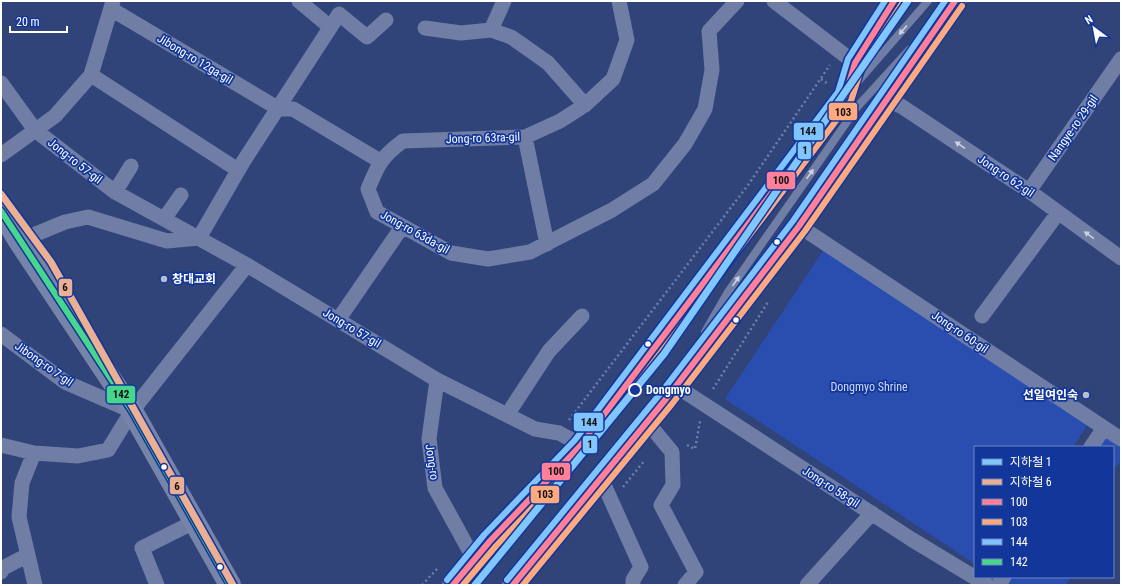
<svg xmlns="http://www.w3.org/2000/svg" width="1122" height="586" viewBox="0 0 1122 586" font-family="'Roboto Condensed','Noto Sans KR',sans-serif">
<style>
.green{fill:#294eb0}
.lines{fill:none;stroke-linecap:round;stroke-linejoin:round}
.path{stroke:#707ea5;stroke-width:2.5;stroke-dasharray:2 3;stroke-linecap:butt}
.service{stroke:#707ea5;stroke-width:8}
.minor{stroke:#707ea5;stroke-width:15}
.secondary{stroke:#7684a9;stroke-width:22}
.primary{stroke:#7986aa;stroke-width:22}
.bus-1-casing{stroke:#123699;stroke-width:9}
.bus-2-casing{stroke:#123699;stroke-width:9}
.bus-3-casing{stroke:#123699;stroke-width:9}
.bus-4-casing{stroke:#123699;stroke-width:9}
.bus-1{stroke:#ff8098;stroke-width:6}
.bus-2{stroke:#ffa980;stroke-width:6}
.bus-3{stroke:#80c4ff;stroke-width:6}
.bus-4{stroke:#46d78d;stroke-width:6}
.metro-1-casing{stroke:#123699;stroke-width:10}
.metro-2-casing{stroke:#123699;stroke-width:10}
.metro-1{stroke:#80c6ff;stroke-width:7}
.metro-2{stroke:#ebaf94;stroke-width:7}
.oneway{fill:#cdd2e0}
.bus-dot{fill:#fff;stroke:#123699;stroke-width:1.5}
.poi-dot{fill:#b7bed0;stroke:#123699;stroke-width:1.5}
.stop-dot{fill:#123699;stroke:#fff;stroke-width:2}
.labels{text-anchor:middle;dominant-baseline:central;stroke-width:3.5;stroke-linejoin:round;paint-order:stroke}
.street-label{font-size:12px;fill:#fff;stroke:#123699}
.poi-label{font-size:12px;font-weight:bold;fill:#fff;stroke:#123699;text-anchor:start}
.park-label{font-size:12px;fill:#cddafd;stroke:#123699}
.stop-label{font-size:12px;font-weight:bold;fill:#fff;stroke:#123699;text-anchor:start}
.line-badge{stroke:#123699;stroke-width:1.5}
.pale-badge-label{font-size:11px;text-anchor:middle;font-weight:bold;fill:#111}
</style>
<rect width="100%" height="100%" fill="#31447a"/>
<path class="green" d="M824,249L1088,424L1073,447H975V564L725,399Z
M1106,434L1121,442V461L1113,470V447H1097Z
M1009,577H1071L1065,585H1005Z"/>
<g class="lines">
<path class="path" d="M821,79L828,84
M713,389L768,302
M569,420L748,185L830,65
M687,445L695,449L700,421
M623,487L645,460
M422,585L437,569"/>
<path class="service" d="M855,85L928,1
M705,332L728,292L858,106L910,49"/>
<path class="minor" d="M299,1L330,27
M619,1L627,40L613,79L585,105L560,121L525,137L403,141C381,157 378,165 368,189L377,212L451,253L488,259L530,252L612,210L653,184L685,144L705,109L712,70L709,31L737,1
M774,1L855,63
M111,9L279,109
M425,28L461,33L491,30L511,37L548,63L585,105
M491,30L504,1
M91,75L238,170
M1,83L35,130L115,192L247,265L437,380L535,429L559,433L581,445
M887,100L901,106L1029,191L1121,258
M279,109H293L380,161
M525,137L547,244
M1,155L55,116L91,75L113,1
M1029,191L1121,59
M115,192L131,166
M164,219L181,195
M799,226L1121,439
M199,238L243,162L339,14L367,37L386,20
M19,241L65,222L88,217L167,241L199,238
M982,316L1058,213
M338,320L402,227
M1,334L65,382L132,411
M437,380L429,439L435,488L474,559
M676,386L911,539L987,585
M507,415L549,351L582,316
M647,422L672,452L673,485L661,505L696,572L685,585
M1,445L34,453L78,456L108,450L132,411L247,265
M1091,447L1104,428
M34,453L22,483L19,517L35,585
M601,478L641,567L633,580V585
M1,572L3,568L28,555
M157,585L142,548L194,522
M807,585L872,513
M998,585L1004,577"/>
<path class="secondary" d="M1,211L19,241L132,411L230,585"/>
<path class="primary" d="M453,585L490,541L581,445L845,96L855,63L894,1
M513,585L666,399L799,226L873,117L887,100L955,1"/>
<g class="bus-1-casing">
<path id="bus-1" d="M453,585L490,541L581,445L845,96L855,63L894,1
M513,585L666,399L799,226L955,1"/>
</g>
<g class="bus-2-casing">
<path id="bus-2" d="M463,585L496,546L587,450L851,101L862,66L901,5
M523,585L672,404L805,231L962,6"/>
</g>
<g class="bus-3-casing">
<path id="bus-3" d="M447,580L484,535L575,440L838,92L848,59L885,1
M507,580L660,394L793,221L945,1"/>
</g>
<g class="bus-4-casing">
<path id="bus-4" d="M1,211L132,411L230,585"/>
</g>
<use href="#bus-1" class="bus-1"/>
<use href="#bus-2" class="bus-2"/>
<use href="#bus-3" class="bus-3"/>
<use href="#bus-4" class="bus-4"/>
<g class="metro-1-casing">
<path id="metro-1" d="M475,585L664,354L908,1"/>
</g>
<g class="metro-2-casing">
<path id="metro-2" d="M1,194L51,262L233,585"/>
</g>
<use href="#metro-1" class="metro-1"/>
<use href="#metro-2" class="metro-2"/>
</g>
<defs><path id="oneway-solid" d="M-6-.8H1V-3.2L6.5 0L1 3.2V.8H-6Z"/></defs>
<g class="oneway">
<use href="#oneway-solid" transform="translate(903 30) rotate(131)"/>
<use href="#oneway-solid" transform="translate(960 145) rotate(-146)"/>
<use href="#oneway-solid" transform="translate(810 174) rotate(-55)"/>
<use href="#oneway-solid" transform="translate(1089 235) rotate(-144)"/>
<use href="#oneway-solid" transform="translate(736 281) rotate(-55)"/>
</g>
<g class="bus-dot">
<circle cx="777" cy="242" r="3.5"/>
<circle cx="736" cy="320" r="3.5"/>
<circle cx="648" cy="344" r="3.5"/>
<circle cx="164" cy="467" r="3.5"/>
<circle cx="220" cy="567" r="3.5"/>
</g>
<g class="poi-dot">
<circle cx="164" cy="279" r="4"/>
<circle cx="1086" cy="395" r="4"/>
</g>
<circle class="stop-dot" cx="635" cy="390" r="6"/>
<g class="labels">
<g class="street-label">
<text transform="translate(195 59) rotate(31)">Jibong-ro 12ga-gil</text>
<text transform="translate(1073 128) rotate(-55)">Nangye-ro 29-gil</text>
<text transform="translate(483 138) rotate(-2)">Jong-ro 63ra-gil</text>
<text transform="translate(75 161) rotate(38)">Jong-ro 57-gil</text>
<text transform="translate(1006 176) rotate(34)">Jong-ro 62-gil</text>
<text transform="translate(415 232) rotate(29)">Jong-ro 63da-gil</text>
<text transform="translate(352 328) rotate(31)">Jong-ro 57-gil</text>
<text transform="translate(960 332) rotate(34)">Jong-ro 60-gil</text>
<text transform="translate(44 364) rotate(35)">Jibong-ro 7-gil</text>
<text transform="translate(432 462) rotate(82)">Jong-ro</text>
<text transform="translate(831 487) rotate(33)">Jong-ro 58-gil</text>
</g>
<g class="poi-label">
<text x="172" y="279">창대교회</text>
<text x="1078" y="395" text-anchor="end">선일여인숙</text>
</g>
<g class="park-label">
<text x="869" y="387">Dongmyo Shrine</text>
</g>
<g class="stop-label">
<text x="646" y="390">Dongmyo</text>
</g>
</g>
<g class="line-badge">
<rect x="828" y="102" width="30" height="19" rx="4" fill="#ffa980"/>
<rect x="793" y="122" width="31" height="19" rx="4" fill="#80c4ff"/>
<rect x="797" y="141" width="15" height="19" rx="4" fill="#80c6ff"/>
<rect x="766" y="171" width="30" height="19" rx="4" fill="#ff8098"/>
<rect x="58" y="278" width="15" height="19" rx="4" fill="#ebaf94"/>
<rect x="106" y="385" width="30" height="19" rx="4" fill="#46d78d"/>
<rect x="573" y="412" width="31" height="20" rx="4" fill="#80c4ff"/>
<rect x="582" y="435" width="16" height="19" rx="4" fill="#80c6ff"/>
<rect x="541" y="462" width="30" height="19" rx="4" fill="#ff8098"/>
<rect x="169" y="476" width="16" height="19" rx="4" fill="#ebaf94"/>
<rect x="530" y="485" width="30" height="19" rx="4" fill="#ffa980"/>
</g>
<g class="pale-badge-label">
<text x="843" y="116">103</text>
<text x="808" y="135">144</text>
<text x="805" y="154">1</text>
<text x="781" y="184">100</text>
<text x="65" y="291">6</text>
<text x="121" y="398">142</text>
<text x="589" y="426">144</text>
<text x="590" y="448">1</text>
<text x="556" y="475">100</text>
<text x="177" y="490">6</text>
<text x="545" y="498">103</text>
</g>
<rect width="1122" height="586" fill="none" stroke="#ffffff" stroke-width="4"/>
<rect x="974" y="446" width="140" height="132" fill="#123699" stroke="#7186c2"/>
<rect x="982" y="459" width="20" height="6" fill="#80c6ff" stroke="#7186c2"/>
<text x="1010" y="466" font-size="12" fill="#ffffff">지하철 1</text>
<rect x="982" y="479" width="20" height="6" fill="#ebaf94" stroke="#7186c2"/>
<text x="1010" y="486" font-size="12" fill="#ffffff">지하철 6</text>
<rect x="982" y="499" width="20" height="6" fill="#ff8098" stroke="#7186c2"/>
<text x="1010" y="506" font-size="12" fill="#ffffff">100</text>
<rect x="982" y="519" width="20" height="6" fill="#ffa980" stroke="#7186c2"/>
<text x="1010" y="526" font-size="12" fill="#ffffff">103</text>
<rect x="982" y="539" width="20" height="6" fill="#80c4ff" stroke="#7186c2"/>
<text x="1010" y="546" font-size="12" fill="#ffffff">144</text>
<rect x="982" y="559" width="20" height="6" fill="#46d78d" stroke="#7186c2"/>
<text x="1010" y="566" font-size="12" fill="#ffffff">142</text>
<g transform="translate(1094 28) rotate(328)" stroke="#123699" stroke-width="3" paint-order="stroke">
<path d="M0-3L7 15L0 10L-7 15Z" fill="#ffffff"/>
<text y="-6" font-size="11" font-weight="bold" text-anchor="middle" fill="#ffffff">N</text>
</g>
<path d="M10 26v6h57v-6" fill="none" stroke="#ffffff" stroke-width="2"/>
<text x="16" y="26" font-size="12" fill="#ffffff" stroke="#123699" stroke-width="3" paint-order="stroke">20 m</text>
</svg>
